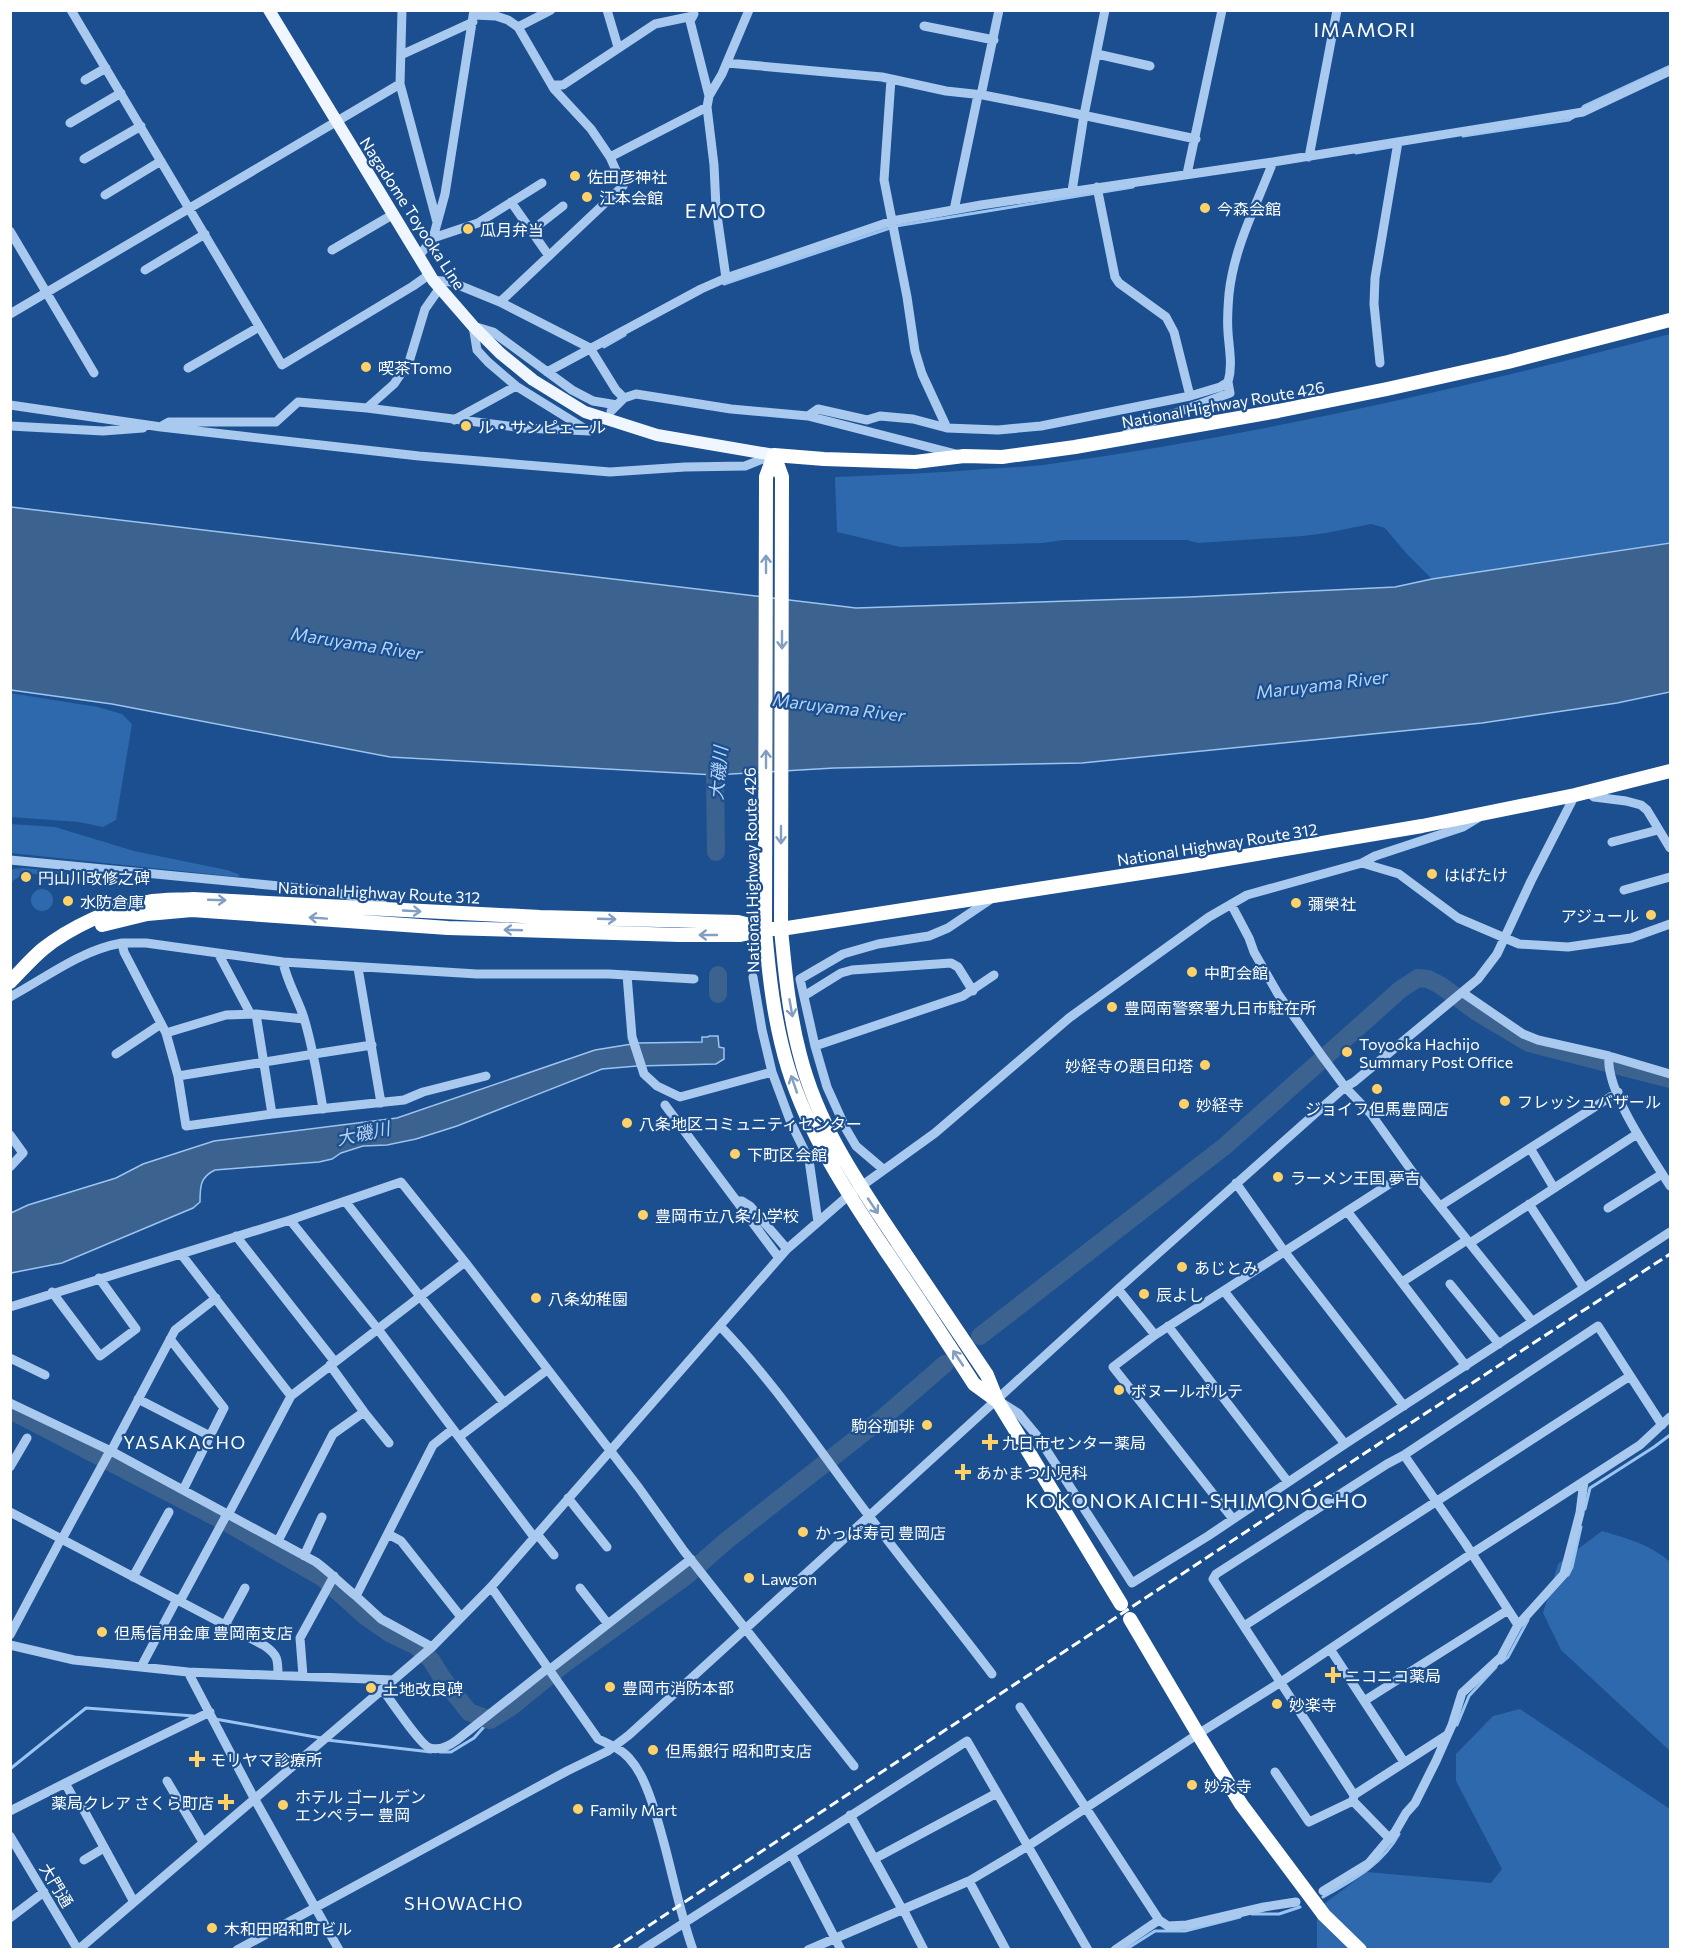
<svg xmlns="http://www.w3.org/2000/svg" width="1681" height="1960" viewBox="0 0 1681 1960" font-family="Commissioner,'Noto Sans JP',sans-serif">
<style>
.green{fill:#2e69ad}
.water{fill:#3c6290;stroke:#9cc4f0;stroke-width:1.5}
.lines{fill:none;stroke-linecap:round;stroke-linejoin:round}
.stream{stroke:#9cc4f0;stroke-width:3}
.river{stroke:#3c6290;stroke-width:18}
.minor{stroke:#a9c9ee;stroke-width:9}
.major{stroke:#f0f6ff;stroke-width:12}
.highway{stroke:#fff;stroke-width:14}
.rail{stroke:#fff;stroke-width:3;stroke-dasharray:10 4.5;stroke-linecap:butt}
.oneway{stroke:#829ec1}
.poi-dot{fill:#ffd166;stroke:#1b4f8f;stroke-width:2}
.labels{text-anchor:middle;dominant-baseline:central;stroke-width:4.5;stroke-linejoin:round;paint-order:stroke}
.poi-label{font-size:16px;fill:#fff;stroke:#1b4f8f;text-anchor:start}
.street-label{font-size:16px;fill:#fff;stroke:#1b4f8f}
.water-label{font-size:18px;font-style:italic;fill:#b5d3f5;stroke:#1b4f8f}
.neighbourhood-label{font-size:18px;letter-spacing:1.5px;fill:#fff;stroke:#1b4f8f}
.quarter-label{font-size:20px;letter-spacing:1.5px;fill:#fff;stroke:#1b4f8f}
</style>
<rect width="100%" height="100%" fill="#1b4f8f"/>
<path class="green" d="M1670,334V543L1432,579L1406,553L1385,528L1371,524L1326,533L1303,536L1198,543L1187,540H1064L1042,543L900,547L837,532L835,477C885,475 935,473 985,469C1004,468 1024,467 1043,465C1255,436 1464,388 1670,334Z
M10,693L98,707L122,714L132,724L116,820L103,827L79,822L11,817Z
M11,824L55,827L134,851L227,870L240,875L237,877L11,853Z
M24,868L98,876V880L25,873L11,882V869Z
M31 900a11 11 0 1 1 22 0a11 11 0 1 1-22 0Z
M1602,1531C1627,1538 1651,1545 1670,1562V1751L1561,1650L1543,1613L1558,1564Z
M1520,1709L1670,1809V1949L1317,1950V1909L1367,1872L1491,1883L1502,1869L1456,1781V1754L1493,1716Z"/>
<path class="water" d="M11,507L856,608L1190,597L1395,587L1432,579L1670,543V692L1617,703L1482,723L1082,763L834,768L715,775L390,757L112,704L11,690Z
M709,1036H718L719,1047L724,1048V1059L716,1064L637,1066L602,1069L457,1126L416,1139L387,1145L363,1146L341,1153L332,1159L319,1162L215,1170C200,1177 200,1187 200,1202L193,1208L62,1263L11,1273V1213L28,1205L116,1178L143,1164L214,1141L397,1118L595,1050L638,1043L702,1042V1037H708Z"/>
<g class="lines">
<path class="stream" d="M1581,110L1584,106L1670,66
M1463,136L1569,120L1574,117
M1356,153L1391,147
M724,284L896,226L1133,187
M604,347L625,335
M1585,1509L1590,1488L1654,1447L1670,1435
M1568,1575L1572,1567L1581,1527
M1501,1663L1508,1657L1528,1620
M215,1719L321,1738
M1457,1725L1469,1696L1496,1667
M327,1740L431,1752
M440,1752H451L474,1738L490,1720
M10,1769L86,1708L194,1716
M1323,1897C1353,1880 1382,1865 1399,1834
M1252,1914H1279L1300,1907
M1125,1950L1155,1931H1185L1240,1917"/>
<path class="river" d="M716,852L715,775L719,752
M718,994V975
M980,1336L1225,1146L1401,989L1418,978L1428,979L1440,985L1477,1012L1529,1043L1670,1079
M10,1410L231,1525L323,1578L365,1616L391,1634L416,1646L431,1660L443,1679L469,1712L490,1720L511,1707L564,1664L685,1577L726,1541L885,1416L945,1364"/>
<path class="minor" d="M71,10L282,365L413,286L430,274
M402,10L400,84L437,222
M607,10L618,47
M694,14L690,21L709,96
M474,15L496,16L508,20L518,27L554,89L591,129L610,157L623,186L500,302
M924,26L994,40
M518,27L551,10
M1097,54L1150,66
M401,55L473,22
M727,63L882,77L946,91L983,95L1049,108L1196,139
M891,79L884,180L907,297L915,351L922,374L947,428
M85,80L106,68
M553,85H563L655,24L693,16
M981,95L999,10
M70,123L121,93
M610,157L707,107
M1309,157L1337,10
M84,159L141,126
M1187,174L1222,10
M1097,187L1115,277L1119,283L1166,317L1174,332L1190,396
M1072,191L1084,115L1105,10
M105,195L161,161
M511,202L549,256
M954,210L978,95
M10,231L94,373
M531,231L563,206
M433,238L478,223L542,183
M332,250L392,215
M419,256L433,238L445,194L474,10
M145,270L205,234
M726,278L716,208L714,165L707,107L709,96L722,74L749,10
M433,280L451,282L500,302L590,348L616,390L624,398
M10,314L400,84
M1380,363L1374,304L1375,278L1398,142
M188,368L259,327
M547,372L701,289L726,278L892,221L981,205L1273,162L1583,112L1670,71
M10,405L161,427L241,436L419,456L610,472L685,467L745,466L773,455
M367,408L394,384L409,362L425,309L439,289
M611,411L624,398L636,394L731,409L808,416L956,454
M808,416L818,409L867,420L880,416L913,419L947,428L998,430L1041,426L1190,396L1220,387L1228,382C1233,365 1229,349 1228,332C1227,320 1228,306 1229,294C1234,247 1256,206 1273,162
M454,420L516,386
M10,426L103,431L143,428
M162,426L169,422H276L298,402L367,408L523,428L590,431L598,426
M587,430L516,386L488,362L477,350L473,326L493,332L572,390L593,401L617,405
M1123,439L1129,430L1230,393L1228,382
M1588,792L1594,797L1626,801L1641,805L1647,810L1670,848
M1612,842L1658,830
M10,860L320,890L382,901
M1362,863L1399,874L1458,918L1519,944L1568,947L1631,938L1670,924
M1624,890L1670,877
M1231,904L1249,938L1254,952L1278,994L1322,1056L1345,1087L1371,1114L1411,1170L1532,1321
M122,943H146L283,962C287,982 298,999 304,1018C313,1048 318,1078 323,1109
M218,953L250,1013
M283,962L477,974H609L694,979
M358,968L381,1103
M627,975L632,1037L644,1074L657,1086L680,1097L772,1072
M753,977L762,1030L772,1072L791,1123L809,1160L818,1222
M1463,993L1523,1034L1538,1040L1609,1056L1670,1074
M804,996L841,973L852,970L951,963L958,967L973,991
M10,997C47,977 81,950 122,943L124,952L166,1033L178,1076L186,1126L272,1114L404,1100L423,1092L486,1076
M256,1014L272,1114
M166,1033L226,1015L256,1014L304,1019
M815,1046L963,996L994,975
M116,1054L161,1024
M314,1054L372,1045
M1609,1056C1605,1091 1652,1157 1670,1186
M178,1076L314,1054
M665,1105L779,1258
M10,1135L23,1153L10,1167
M1530,1148L1554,1188
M883,1169L856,1146L846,1129L827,1087L815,1046L800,979L843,954L878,944L929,936L948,928L994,897
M1236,1183L1284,1251L1404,1406
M345,1201L504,1403
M739,1201H742L750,1206L787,1249
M1529,1204L1584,1288
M1440,1206L1618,1092
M1608,1208L1662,1174
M1347,1211L1466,1366
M290,1220L377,1328L534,1537
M236,1236L335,1362
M1470,1243L1637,1134
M465,1262L639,1488L684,1551L854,1766
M1402,1282L1467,1240
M1450,1284L1499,1344
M1118,1289L1155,1335
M1224,1291L1345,1444
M52,1292L100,1356L136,1329L99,1278
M10,1307L290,1220L401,1182L465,1262L291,1396L181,1254
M720,1326C776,1384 820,1452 869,1516C909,1569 952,1621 992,1674
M1168,1326L1288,1482
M170,1339L224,1408L183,1490
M10,1358L45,1375
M330,1365L364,1412L389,1443
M138,1399L210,1436
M999,1401L1018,1413L1038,1437L1132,1583L1208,1536L1345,1444L1670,1232
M10,1403L111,1451L316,1562C331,1573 342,1585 356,1596
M459,1437L547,1370
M111,1451L175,1330L216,1298
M1404,1455L1465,1543L1518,1625
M10,1467L27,1438
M568,1498L607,1547
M10,1512L265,1646C278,1655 278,1660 278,1675
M228,1515L291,1396
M1233,1519L1113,1367L1155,1335L1411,1170
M388,1534L401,1541L461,1617
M537,1534L554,1555
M62,1539L110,1451
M278,1541L333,1434L364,1412
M304,1556L322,1517
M133,1577L169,1512
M491,1587L598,1739C609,1744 621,1749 629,1758C639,1769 644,1781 649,1794C668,1845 675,1899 693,1950
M580,1588L608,1624
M180,1601L227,1514
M225,1625L245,1588
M1244,1626L1630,1376
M10,1635L61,1539
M10,1645L74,1660L188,1672L393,1680
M432,1647L381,1619L356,1596L433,1445L453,1429
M1330,1649L1404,1762
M141,1667L177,1599
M549,1670L691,1559
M188,1672L254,1798L339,1950
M303,1676L300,1638L334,1576
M382,1689C390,1699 421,1746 430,1748C440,1751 449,1746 457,1740L548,1668
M1364,1701L1508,1610
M1020,1707L1159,1920
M1275,1772L1309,1822L1353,1801
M167,1781L203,1842
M65,1783L74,1799L81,1805L134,1902
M1354,1795L1447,1735
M10,1811L103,1764L210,1712
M850,1815L902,1909
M10,1836L78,1950
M1390,1839L1353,1801L1354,1795L1213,1579L1216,1574L1387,1464L1404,1455L1598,1326L1662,1425
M792,1855L841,1950
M874,1859L997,1793
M84,1860L104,1848
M969,1881L1006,1950
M1323,1891L1369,1863L1395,1832L1406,1813L1415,1803L1436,1761L1452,1725L1462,1693L1501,1657L1518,1625L1564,1574L1580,1513L1584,1481
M903,1909L924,1950
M10,1918L44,1892
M78,1950L432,1647L491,1587L787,1249L849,1195L935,1133L1069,1018L1209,917L1247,895L1362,863L1375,856L1463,827L1478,818
M237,1950L567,1771L608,1751L629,1735L1118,1289L1345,1087L1354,1082L1478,979L1497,954L1531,881L1575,795
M642,1950L967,1741L1088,1950
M808,1950L969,1881L1028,1846L1198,1734L1281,1682L1471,1554L1640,1445L1670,1417
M1115,1950L1159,1920L1168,1926L1187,1925L1264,1907L1296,1902"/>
<path class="major" d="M269,10L433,280L473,326L500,353L533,380L585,412L657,435L774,455"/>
<path class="highway" d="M774,455L782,477L781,929C785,971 789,1014 800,1055C818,1126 858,1183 898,1243C928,1287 957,1331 987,1375L997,1400L1121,1604
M774,455L766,477L765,929C769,976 774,1022 788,1068C809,1135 847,1193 886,1251C916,1295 945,1339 974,1384L996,1400
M774,455L824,459L915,462L964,456L1002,457L1075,447L1278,411L1387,389L1508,362L1670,320
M102,925L147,914L192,910L448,928L680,935H740L763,930
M10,982C21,971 31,959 43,949C69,928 113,907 147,902C162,899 178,900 193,899L540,917L738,922L765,929H781L1186,866L1422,826L1575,795L1670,771
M1130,1619L1198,1734L1241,1804L1324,1915L1360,1950"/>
<path class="rail" d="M612,1950L1397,1432L1670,1254"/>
</g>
<defs><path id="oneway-shaft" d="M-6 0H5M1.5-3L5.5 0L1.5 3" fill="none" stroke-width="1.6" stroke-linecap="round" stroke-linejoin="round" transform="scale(1.5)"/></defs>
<g class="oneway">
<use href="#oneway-shaft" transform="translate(766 564) rotate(-90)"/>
<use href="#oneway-shaft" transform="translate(782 640) rotate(90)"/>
<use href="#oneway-shaft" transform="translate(766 759) rotate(-90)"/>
<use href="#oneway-shaft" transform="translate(781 835) rotate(90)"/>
<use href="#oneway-shaft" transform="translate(217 900) rotate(2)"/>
<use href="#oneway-shaft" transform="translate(412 911) rotate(3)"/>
<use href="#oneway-shaft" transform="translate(318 918) rotate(-176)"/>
<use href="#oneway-shaft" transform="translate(607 919) rotate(2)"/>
<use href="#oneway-shaft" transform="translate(513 930) rotate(-178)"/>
<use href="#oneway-shaft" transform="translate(708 935) rotate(-180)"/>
<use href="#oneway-shaft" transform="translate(791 1008) rotate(80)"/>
<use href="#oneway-shaft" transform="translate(794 1084) rotate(-109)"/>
<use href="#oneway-shaft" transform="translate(873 1206) rotate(56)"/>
<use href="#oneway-shaft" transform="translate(958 1358) rotate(-124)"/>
</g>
<g class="poi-dot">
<circle cx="575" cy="176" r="6"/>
<circle cx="587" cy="197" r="6"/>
<circle cx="1205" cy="208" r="6"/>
<circle cx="468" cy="229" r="6"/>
<circle cx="366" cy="367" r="6"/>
<circle cx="466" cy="426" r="6"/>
<circle cx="1432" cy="874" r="6"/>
<circle cx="26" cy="877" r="6"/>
<circle cx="68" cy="901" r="6"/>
<circle cx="1296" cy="903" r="6"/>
<circle cx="1651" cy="915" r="6"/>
<circle cx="1192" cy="972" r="6"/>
<circle cx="1112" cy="1007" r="6"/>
<circle cx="1347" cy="1052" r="6"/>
<circle cx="1205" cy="1065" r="6"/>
<circle cx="1377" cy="1089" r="6"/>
<circle cx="1505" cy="1101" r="6"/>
<circle cx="1184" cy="1104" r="6"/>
<circle cx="627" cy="1123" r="6"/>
<circle cx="735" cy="1154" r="6"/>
<circle cx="1278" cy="1177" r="6"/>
<circle cx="643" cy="1215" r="6"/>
<circle cx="1182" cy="1267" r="6"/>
<circle cx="1144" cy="1294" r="6"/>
<circle cx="536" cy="1298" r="6"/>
<circle cx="1119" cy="1390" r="6"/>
<circle cx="927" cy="1425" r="6"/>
<path d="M987 1433h6v6h6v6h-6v6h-6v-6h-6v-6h6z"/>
<path d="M960 1463h6v6h6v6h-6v6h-6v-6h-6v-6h6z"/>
<circle cx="803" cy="1532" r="6"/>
<circle cx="749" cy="1578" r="6"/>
<circle cx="102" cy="1632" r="6"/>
<path d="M1330 1666h6v6h6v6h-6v6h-6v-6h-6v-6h6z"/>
<circle cx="610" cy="1687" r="6"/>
<circle cx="371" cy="1688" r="6"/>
<circle cx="1277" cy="1704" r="6"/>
<circle cx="653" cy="1750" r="6"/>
<path d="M194 1750h6v6h6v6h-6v6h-6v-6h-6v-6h6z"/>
<circle cx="1192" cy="1785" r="6"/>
<path d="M223 1793h6v6h6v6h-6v6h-6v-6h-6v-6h6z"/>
<circle cx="283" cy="1805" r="6"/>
<circle cx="578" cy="1809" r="6"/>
<circle cx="212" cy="1928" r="6"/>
</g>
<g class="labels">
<g class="poi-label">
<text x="587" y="176">佐田彦神社</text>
<text x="599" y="197">江本会館</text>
<text x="1217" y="208">今森会館</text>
<text x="480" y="229">瓜月弁当</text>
<text x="378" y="367">喫茶Tomo</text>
<text x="478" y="426">ル・サンピェール</text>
<text x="1444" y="874">はばたけ</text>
<text x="38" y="877">円山川改修之碑</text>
<text x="80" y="901">水防倉庫</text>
<text x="1308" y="903">彌榮社</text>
<text x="1639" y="915" text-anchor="end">アジュール</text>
<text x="1204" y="972">中町会館</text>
<text x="1124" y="1007">豊岡南警察署九日市駐在所</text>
<text x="1359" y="1043">Toyooka Hachijo<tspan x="1359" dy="18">Summary Post Office</tspan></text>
<text x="1193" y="1065" text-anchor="end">妙経寺の題目印塔</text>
<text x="1517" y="1101">フレッシュバザール</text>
<text x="1196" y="1104">妙経寺</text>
<text x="1377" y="1108" text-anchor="middle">ジョイフ但馬豊岡店</text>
<text x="639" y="1123">八条地区コミュニティセンター</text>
<text x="747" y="1154">下町区会館</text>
<text x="1290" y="1177">ラーメン王国 夢吉</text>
<text x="655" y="1215">豊岡市立八条小学校</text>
<text x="1194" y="1267">あじとみ</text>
<text x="1156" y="1294">辰よし</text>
<text x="548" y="1298">八条幼稚園</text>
<text x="1131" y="1390">ボヌールポルテ</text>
<text x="915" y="1425" text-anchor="end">駒谷珈琲</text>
<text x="1002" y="1442">九日市センター薬局</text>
<text x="976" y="1472">あかまつ小児科</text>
<text x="815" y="1532">かっぱ寿司 豊岡店</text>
<text x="761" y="1578">Lawson</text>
<text x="114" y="1632">但馬信用金庫 豊岡南支店</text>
<text x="1345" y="1675">ニコニコ薬局</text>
<text x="622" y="1687">豊岡市消防本部</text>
<text x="383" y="1688">土地改良碑</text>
<text x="1289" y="1704">妙楽寺</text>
<text x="665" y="1750">但馬銀行 昭和町支店</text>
<text x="210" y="1759">モリヤマ診療所</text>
<text x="1204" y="1785">妙永寺</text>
<text x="295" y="1796">ホテル ゴールデン<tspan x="295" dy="18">エンペラー 豊岡</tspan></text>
<text x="214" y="1802" text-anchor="end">薬局クレア さくら町店</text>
<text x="590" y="1809">Family Mart</text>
<text x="224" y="1928">木和田昭和町ビル</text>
</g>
<g class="street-label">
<text transform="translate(413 213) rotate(57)">Nagadome Toyooka Line</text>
<text transform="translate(1223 404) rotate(-10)">National Highway Route 426</text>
<text transform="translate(1217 844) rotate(-9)">National Highway Route 312</text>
<text transform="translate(751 870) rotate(-91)">National Highway Route 426</text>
<text transform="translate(379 892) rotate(3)">National Highway Route 312</text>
<text transform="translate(57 1885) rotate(59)">大門通</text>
</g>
<g class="water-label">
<text transform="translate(357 643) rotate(9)">Maruyama River</text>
<text transform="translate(1322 684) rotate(-7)">Maruyama River</text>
<text transform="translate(839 707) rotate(7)">Maruyama River</text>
<text transform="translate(718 773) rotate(-85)">大磯川</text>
<text transform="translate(363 1133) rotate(-12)">大磯川</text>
</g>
<g class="neighbourhood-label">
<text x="185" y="1442">YASAKACHO</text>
<text x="464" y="1903">SHOWACHO</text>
</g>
<g class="quarter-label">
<text x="1365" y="29">IMAMORI</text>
<text x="726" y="210">EMOTO</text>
<text x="1197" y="1500">KOKONOKAICHI-SHIMONOCHO</text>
</g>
</g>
<rect width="1681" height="1960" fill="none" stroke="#ffffff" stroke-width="24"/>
</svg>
